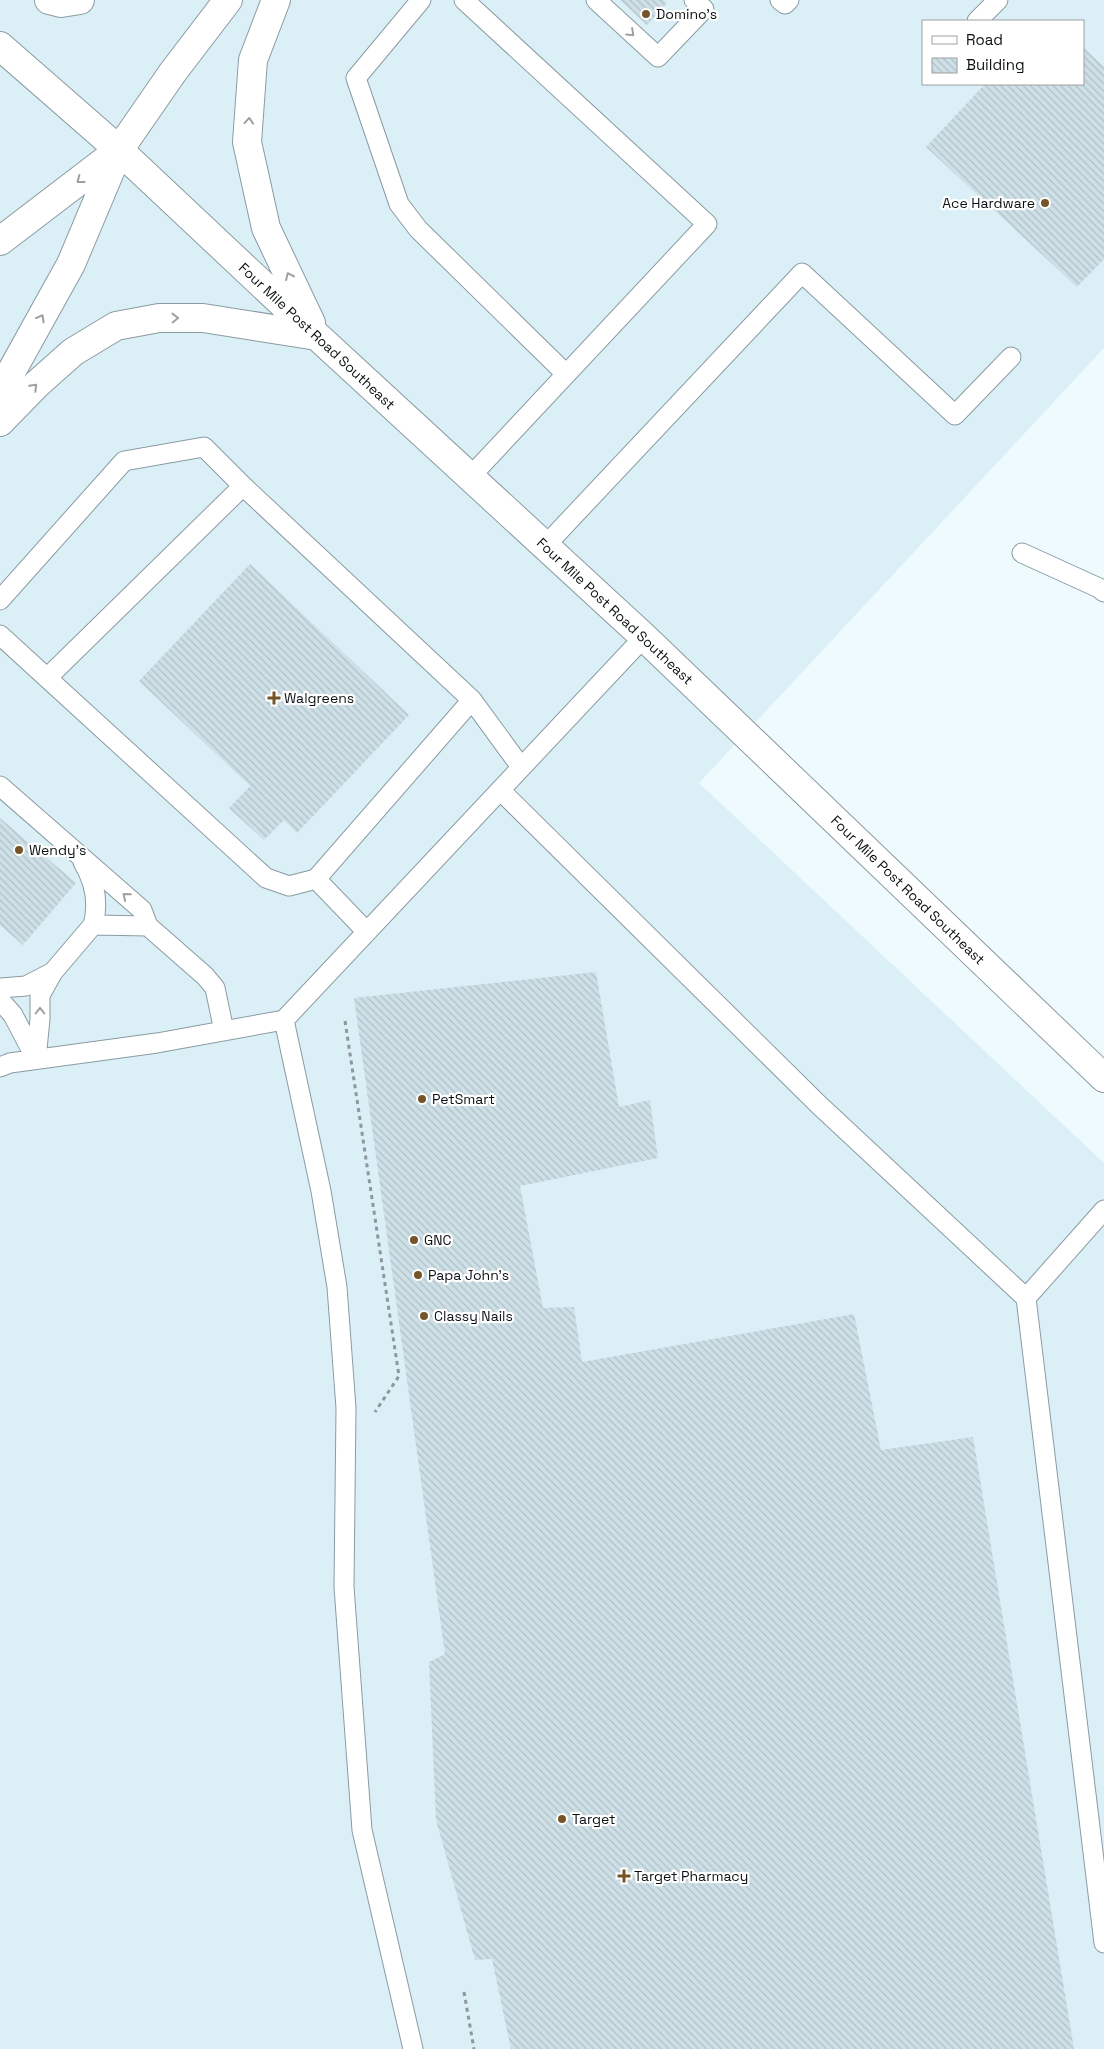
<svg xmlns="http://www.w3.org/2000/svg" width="1104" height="2049" viewBox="0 0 1104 2049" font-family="'Space Grotesk',sans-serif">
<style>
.built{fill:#dbeff7;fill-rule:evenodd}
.building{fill:url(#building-back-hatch)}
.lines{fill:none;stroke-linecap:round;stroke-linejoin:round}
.service-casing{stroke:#8b9ba2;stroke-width:21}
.secondary-casing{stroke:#8b9ba2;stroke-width:30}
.path{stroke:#8e979a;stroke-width:3;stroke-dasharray:4 4;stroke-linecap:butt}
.service{stroke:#fff;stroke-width:19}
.secondary{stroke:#fff;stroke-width:28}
.oneway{stroke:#9ea0a1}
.poi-dot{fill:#735529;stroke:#fff;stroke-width:2}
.labels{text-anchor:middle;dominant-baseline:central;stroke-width:4.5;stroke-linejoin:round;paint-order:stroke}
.poi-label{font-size:14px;fill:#0c1214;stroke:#fff;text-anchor:start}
.street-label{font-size:14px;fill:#0c1214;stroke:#fff}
</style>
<defs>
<pattern id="building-back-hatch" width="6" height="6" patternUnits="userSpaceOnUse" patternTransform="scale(1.25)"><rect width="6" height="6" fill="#cee0e7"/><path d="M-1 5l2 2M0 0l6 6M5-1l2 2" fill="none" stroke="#b0bfc5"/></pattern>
</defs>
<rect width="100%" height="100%" fill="#effafe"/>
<path class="built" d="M0,0H1104V348L699,783L1104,1163V2049H0ZM923,21H1083V84H923Z"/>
<path class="building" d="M620,0H664L667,3L647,25Z
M1083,47L1104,67V259L1077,287L926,147L985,84H1083Z
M250,564L409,715L297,833L284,820L264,840L229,808L250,786L139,681Z
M0,818L76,883L23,945L0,925Z
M596,972L619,1107L650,1100L658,1158L520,1186L543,1308L574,1307L582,1362L854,1314L881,1450L973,1437L1074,2049H511L492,1959L475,1960L436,1820L429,1662L445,1654L354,998Z"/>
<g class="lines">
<g class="service-casing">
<path id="service" d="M421,0L356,78L399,204L418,229L566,374
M464,0L707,224L470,477
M596,0L658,57L704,9L694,0
M780,0L785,4L789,0
M977,21L998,0
M545,546L802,273L955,415L1011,357
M1022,553L1099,588L1104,592
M0,600L124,461L204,447L243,486
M0,635L266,878L289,886L316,879L472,700L243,486L47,678
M472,700L521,767
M0,786L142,910L148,926L93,925L53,972L40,995V1019L36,1059
M500,790L818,1104L1026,1298L1104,1943
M83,862C95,882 99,903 93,925
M316,879L366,931
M148,926L205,976L215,988L224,1031
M0,988L26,986L53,972
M0,1000L13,1015L36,1059
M284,1020L321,1191L337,1287L346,1408L344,1587L362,1830L413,2049
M0,1067L10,1063L157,1043L284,1020L644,637
M1026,1298L1104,1210"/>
</g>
<g class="secondary-casing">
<path id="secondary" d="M49,0L61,3L80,0
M276,0L253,60L247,142L266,228L311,323
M0,46L119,150L317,336L644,637L1104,1078
M0,241L118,151
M0,392L71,264L119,150L173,72L228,0
M0,422L37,384L73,352L116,326L159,318H203L317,336"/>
</g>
<path class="path" d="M345,1021L399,1376L375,1412
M464,1992L474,2049"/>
<use href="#service" class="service"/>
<use href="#secondary" class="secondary"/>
</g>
<defs><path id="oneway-chevron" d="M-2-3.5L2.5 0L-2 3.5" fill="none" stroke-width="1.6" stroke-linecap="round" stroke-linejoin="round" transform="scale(1.25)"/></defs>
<g class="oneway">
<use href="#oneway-chevron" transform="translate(631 33) rotate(43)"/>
<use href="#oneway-chevron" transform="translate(249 121) rotate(-86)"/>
<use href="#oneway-chevron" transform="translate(80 180) rotate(143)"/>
<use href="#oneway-chevron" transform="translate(289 276) rotate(-115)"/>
<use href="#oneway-chevron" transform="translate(41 318) rotate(-61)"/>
<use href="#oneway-chevron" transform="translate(175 318) rotate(-1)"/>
<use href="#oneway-chevron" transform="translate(34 387) rotate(-45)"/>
<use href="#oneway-chevron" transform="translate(126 896) rotate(-139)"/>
<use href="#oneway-chevron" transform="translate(40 1011) rotate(-90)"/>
</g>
<g class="poi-dot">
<circle cx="646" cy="14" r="5"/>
<circle cx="1045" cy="203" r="5"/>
<path d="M271.5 690.5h5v5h5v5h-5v5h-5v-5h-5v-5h5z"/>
<circle cx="19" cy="850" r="5"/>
<circle cx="422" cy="1099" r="5"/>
<circle cx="414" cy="1240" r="5"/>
<circle cx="418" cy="1275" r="5"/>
<circle cx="424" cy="1316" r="5"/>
<circle cx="562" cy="1819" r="5"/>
<path d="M621.5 1868.5h5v5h5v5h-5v5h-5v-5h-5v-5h5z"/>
</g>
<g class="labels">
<g class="poi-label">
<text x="656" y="14">Domino's</text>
<text x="1035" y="203" text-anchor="end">Ace Hardware</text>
<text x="284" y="698">Walgreens</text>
<text x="29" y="850">Wendy's</text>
<text x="432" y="1099">PetSmart</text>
<text x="424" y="1240">GNC</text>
<text x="428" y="1275">Papa John's</text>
<text x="434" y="1316">Classy Nails</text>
<text x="572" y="1819">Target</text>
<text x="634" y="1876">Target Pharmacy</text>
</g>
<g class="street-label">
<text transform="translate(317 336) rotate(43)">Four Mile Post Road Southeast</text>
<text transform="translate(615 611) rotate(43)">Four Mile Post Road Southeast</text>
<text transform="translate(908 890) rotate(44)">Four Mile Post Road Southeast</text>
</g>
</g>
<rect x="922" y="20" width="162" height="65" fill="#ffffff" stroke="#9ea0a1"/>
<rect x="932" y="36" width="25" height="8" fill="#ffffff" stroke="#9ea0a1"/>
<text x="966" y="45" font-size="15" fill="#0c1214">Road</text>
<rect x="932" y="58" width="25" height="15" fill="url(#building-back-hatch)" stroke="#9ea0a1"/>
<text x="966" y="70" font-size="15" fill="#0c1214">Building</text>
</svg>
